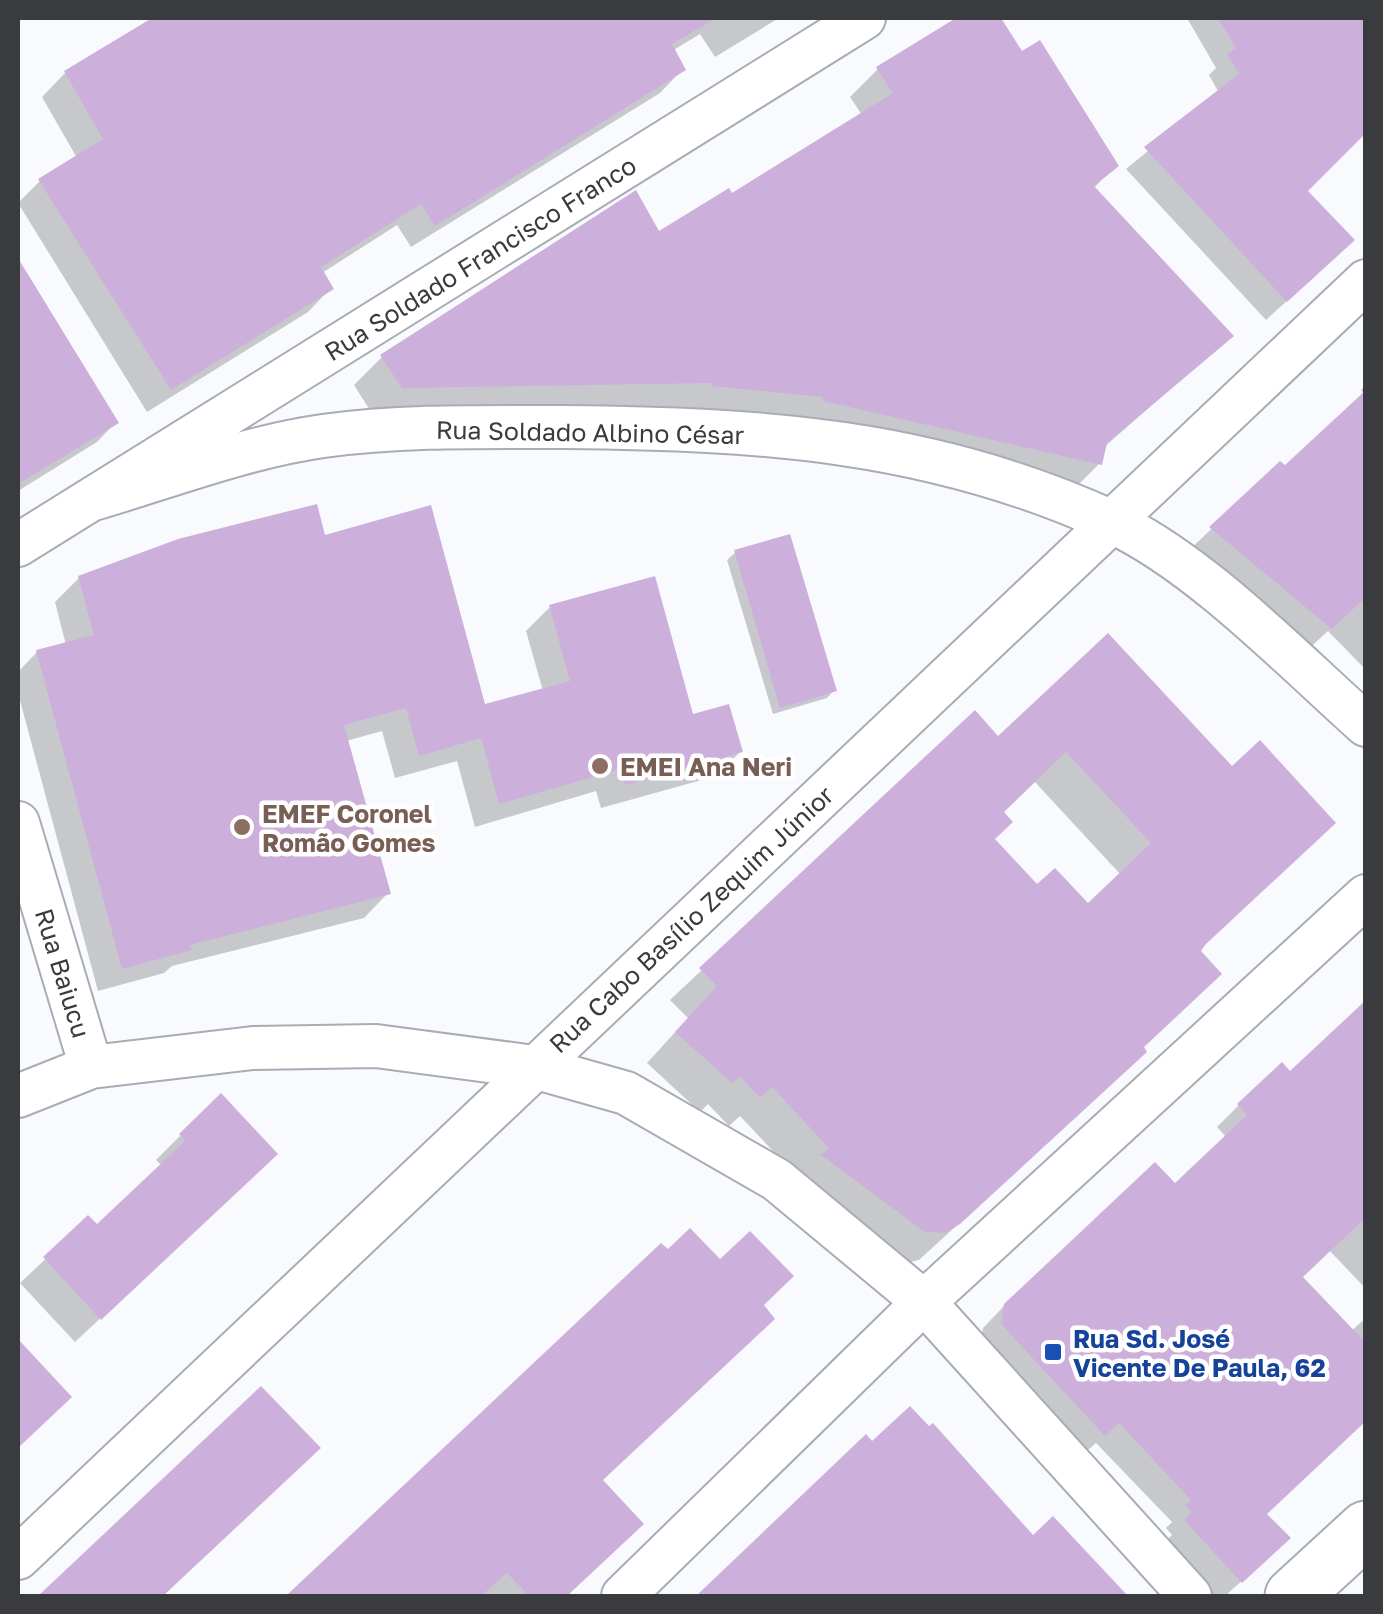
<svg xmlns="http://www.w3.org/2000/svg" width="1383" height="1614" viewBox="0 0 1383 1614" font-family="'Golos Text',sans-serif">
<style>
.shadow{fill:#0003;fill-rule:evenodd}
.building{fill:#cdafdc;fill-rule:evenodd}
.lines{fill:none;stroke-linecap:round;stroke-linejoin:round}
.minor-casing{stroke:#a8acb4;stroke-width:46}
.secondary-casing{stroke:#a8acb4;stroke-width:59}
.minor{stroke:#fff;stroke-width:42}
.secondary{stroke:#fff;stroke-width:55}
.education-dot{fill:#8d6e63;stroke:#fff;stroke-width:4}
.transit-dot{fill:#1a4fb4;stroke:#fff;stroke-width:4}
.labels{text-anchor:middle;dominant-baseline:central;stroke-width:9;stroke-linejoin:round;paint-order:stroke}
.street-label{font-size:25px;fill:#3a3b3e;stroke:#fff}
.education-label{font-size:25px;font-weight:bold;fill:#785e54;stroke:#fff;text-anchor:start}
.transit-label{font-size:25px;font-weight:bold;fill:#164399;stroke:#fff;text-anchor:start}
</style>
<rect width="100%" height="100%" fill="#f9fafe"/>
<path class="shadow" d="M156,18H779L715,57L700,34L672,51L683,69L660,93L411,247L397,225L322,273L331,288L308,312L147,412L18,203L40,181L77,158L42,97L65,73Z
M961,18H999L1021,54L1116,165L1093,189L1231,336L1103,448L1099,464L1071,492L796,424L373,415L354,385L382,357L658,234L731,197L862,115L850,97L878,69Z
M1187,18H1366V105L1304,191L1332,260L1266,320L1126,169L1219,93L1209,75L1216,68Z
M18,262L116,422L97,442L18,491Z
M1366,385V670L1328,631L1304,653L1185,554L1280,464L1284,469L1364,394L1361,390Z
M323,538L483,707L543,691L526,631L550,607L740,752L716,776L601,808L596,791L475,827L457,761L395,778L382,731L346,741L388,893L364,918L172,966L164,973L98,991L18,693V672L37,652L66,645L55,602L79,578Z
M735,553L834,690L827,698L773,714L727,560Z
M1108,636L1200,949L1141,1048L1113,1082L919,1260L906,1263L800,1180L740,1116L729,1126L708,1104L700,1112L647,1063L688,1018L670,1000L974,714L998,739ZM1034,781L1121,875L1088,907L1037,887L992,839L1001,813Z
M1366,1003V1289L1329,1250L1300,1278L1351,1331L1366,1318V1419L1265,1514L1266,1559L1225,1596H1213L1164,1543L1172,1535L1166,1528L1172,1522L1096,1443L1082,1455L980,1346L983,1328L1005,1305L1175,1187L1227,1138L1217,1127L1238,1106L1282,1066L1290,1074Z
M180,1136L250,1178L75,1342L20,1283L88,1219L97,1227L162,1166L156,1160Z
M661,1246L761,1305L601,1481L610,1555L566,1596H286Z
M261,1389L286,1479L161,1596H42Z
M866,1438L1033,1538L1112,1582L1097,1596H699Z"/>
<path class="building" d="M152,18H716L672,44L686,70L435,226L421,204L321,267L334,289L171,390L38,179L103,139L64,71Z
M956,18H1001L1022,51L1040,40L1119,166L1094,186L1234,336L1107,443L1102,465L823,401V397L712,386L713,383L402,388L380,355L636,190L659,231L729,188L732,193L893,93L876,67Z
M1218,18H1366V133L1308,191L1355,240L1287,302L1144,147L1239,74L1227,54L1236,48Z
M18,258L119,423L18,484Z
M1366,390V597L1332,629L1209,527L1280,461L1285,465Z
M317,504L325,535L431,505L485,704L570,681L549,605L655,576L693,714L729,704L743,752L625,785L620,769L499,804L481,738L419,756L406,708L344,725L391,894L190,945L192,950L122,969L36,650L94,635L78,576L178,539Z
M790,534L837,691L780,708L734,550Z
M1108,633L1232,766L1260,740L1336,823L1205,945L1201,951L1222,974L1144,1047L1147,1052L960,1224L945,1233L925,1232L821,1155L829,1148L772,1087L760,1098L740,1076L732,1083L675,1032L717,986L699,968L944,739L975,710L998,736ZM1066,752L1151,843L1088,903L1055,868L1037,884L995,839L1013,822L1004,812Z
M1366,1000V1217L1303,1277L1366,1343V1421L1267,1514L1291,1538L1242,1583L1184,1520L1191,1512L1185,1505L1191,1500L1119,1423L1105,1436L1001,1324L1004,1304L1155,1162L1175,1183L1247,1115L1237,1104L1282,1062L1290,1071Z
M221,1093L278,1154L101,1320L43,1257L88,1215L97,1224L185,1141L179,1134Z
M690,1228L720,1259L750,1231L794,1276L764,1305L775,1319L603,1480L644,1524L567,1596H529L507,1573L481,1596H286L661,1243L668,1249Z
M18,1339L72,1397L18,1448Z
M261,1386L321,1448L163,1596H38Z
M910,1406L929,1426L933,1423L1033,1535L1053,1516L1128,1596H696L866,1434L872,1441Z"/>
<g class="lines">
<g class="minor-casing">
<path id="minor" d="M97,498C171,476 246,447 323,436C403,425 485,427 565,427C761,429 931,439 1112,522C1200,563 1293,660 1366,725
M18,545L864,18
M18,823L91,1067
M18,1096L91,1067L253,1048L376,1046L534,1067L626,1093L777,1180L924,1302L1190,1596
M18,1558L1366,281
M623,1596L924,1302L1366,896"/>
</g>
<g class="secondary-casing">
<path id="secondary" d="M1293,1596L1366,1529"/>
</g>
<use href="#minor" class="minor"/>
<use href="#secondary" class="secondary"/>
</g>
<g class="education-dot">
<circle cx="600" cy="766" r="10"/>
<circle cx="242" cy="827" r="10"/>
</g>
<rect class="transit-dot" x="1043" y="1342" width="20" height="20" rx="5"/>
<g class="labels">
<g class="street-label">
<text transform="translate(480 258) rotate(-32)">Rua Soldado Francisco Franco</text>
<text transform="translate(590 432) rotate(1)">Rua Soldado Albino César</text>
<text transform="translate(691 919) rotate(-43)">Rua Cabo Basílio Zequim Júnior</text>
<text transform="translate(63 973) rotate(73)">Rua Baiucu</text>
</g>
<g class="education-label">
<text x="620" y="766">EMEI Ana Neri</text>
<text x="262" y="813">EMEF Coronel<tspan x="262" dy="29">Romão Gomes</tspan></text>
</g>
<g class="transit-label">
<text x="1073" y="1338">Rua Sd. José<tspan x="1073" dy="29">Vicente De Paula, 62</tspan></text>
</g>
</g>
<rect width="1383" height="1614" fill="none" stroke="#3a3b3e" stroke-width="40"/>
</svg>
